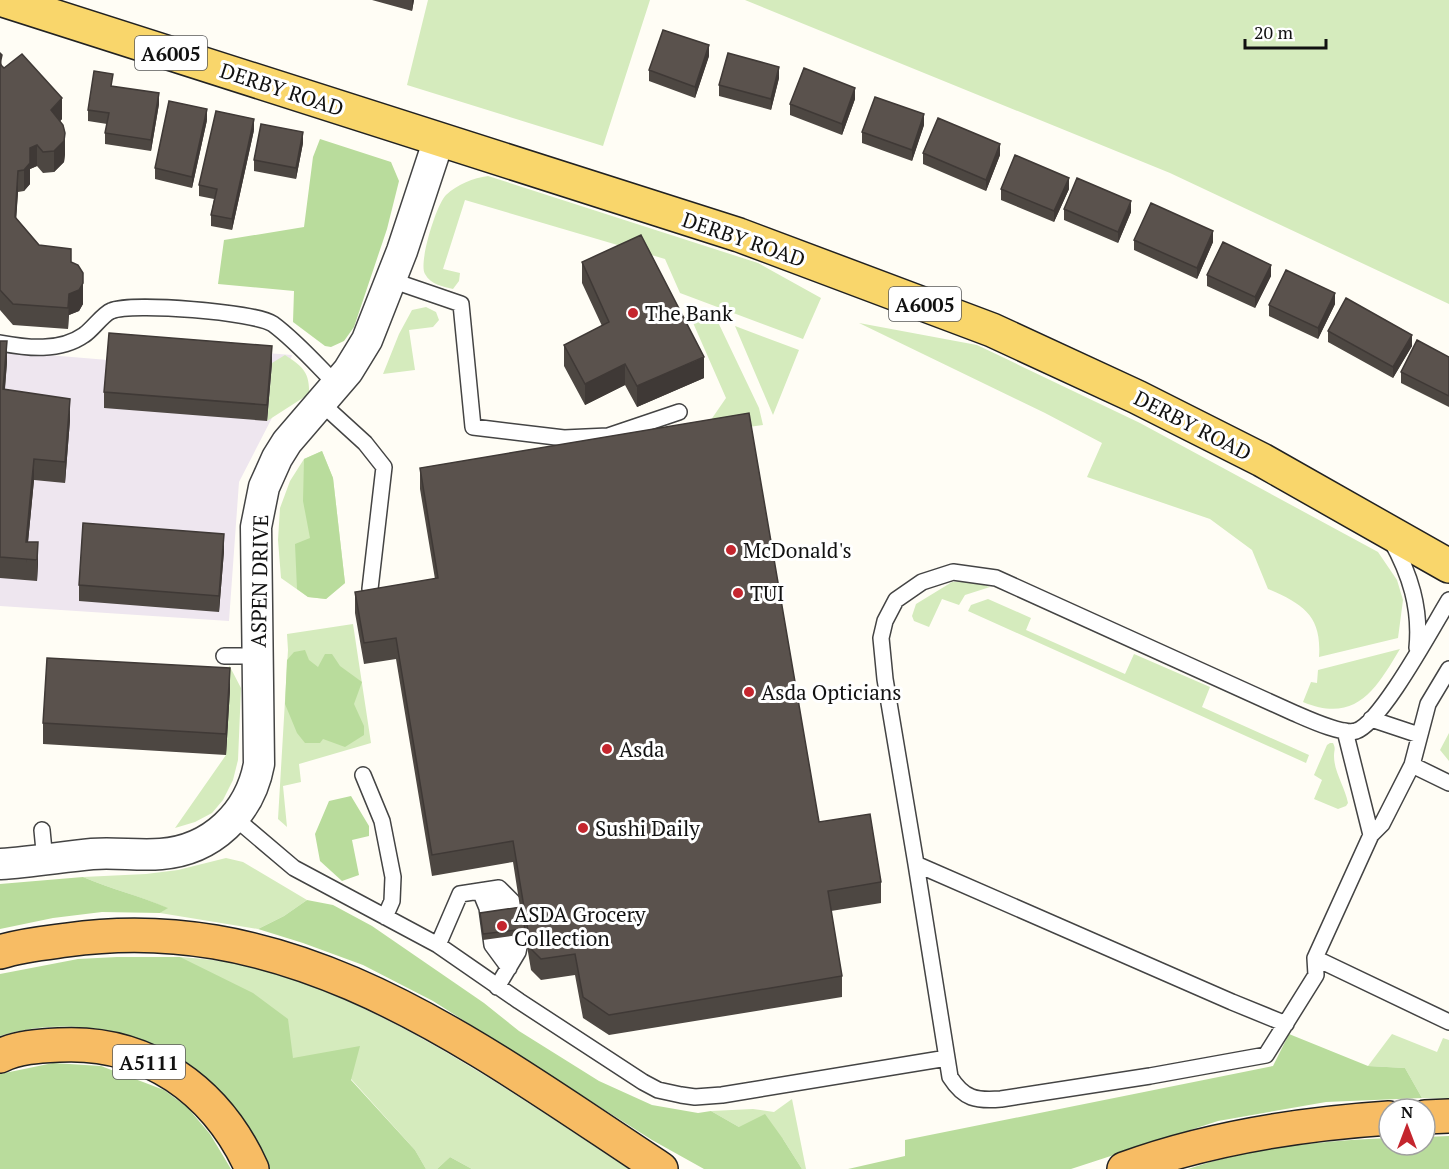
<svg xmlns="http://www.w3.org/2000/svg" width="1449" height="1169" viewBox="0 0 1449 1169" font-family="'PT Serif',serif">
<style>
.industrial{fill:#eee6ef}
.green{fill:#d5ebbd}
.forest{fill:#b9dc9c}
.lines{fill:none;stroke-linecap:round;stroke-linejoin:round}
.service-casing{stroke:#444;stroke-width:18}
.minor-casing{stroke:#444;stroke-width:33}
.primary-casing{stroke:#222;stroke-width:36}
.trunk-casing{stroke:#222;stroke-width:36}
.service{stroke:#fff;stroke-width:15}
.minor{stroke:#fff;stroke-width:30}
.primary{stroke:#f9d66b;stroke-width:33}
.trunk{stroke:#f7bc64;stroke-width:33}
.wall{fill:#4d4742}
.shaded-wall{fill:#3f3936}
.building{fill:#5a524d;stroke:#3f3936;stroke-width:1.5}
.poi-dot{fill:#c4262e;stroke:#fff;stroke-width:2}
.labels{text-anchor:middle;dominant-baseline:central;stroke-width:6;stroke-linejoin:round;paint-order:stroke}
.shield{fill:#fff;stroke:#585858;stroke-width:1.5}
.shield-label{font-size:20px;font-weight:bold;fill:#111}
.street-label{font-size:21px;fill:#111;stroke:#fff}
.poi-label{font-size:21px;fill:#111;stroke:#fff;text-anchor:start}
</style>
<rect width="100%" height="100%" fill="#fffdf5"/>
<path class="industrial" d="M109,341L292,355L275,412L239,482L229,621L0,606V351L108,360Z"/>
<path class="green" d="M428,0H650L603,146L407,85Z
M745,0H1449V304L1170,173Z
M488,176L758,263L821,298L803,339L680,293L665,259L465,200L443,269L460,273L459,281L453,289C442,286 431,285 425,274C418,263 437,203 446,195C458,184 473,178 488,176Z
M426,307L436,312L439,320L433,327L409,330L415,370L383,374L399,334L412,310Z
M687,309L717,320L759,408L763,425L698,434L704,430L726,398Z
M859,323L977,345L1140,423L1378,552L1397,580L1403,600L1398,638L1319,657C1322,616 1303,604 1268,589L1252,550L1210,519L1087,477L1102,443L1045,413Z
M735,326L799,350L773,415Z
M285,355C302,366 310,372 309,394L267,421L272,363Z
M322,451L333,478L345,583L326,599L308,597L281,578L278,540L280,508L290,481L304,459Z
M970,581L990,587L965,595L959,605L942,599L929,627L914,621L912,616L916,604L952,582Z
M988,599L1031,618L1026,630L1125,674L1134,654L1210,687L1202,707L1309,755L1306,763L968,611L971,605Z
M353,624L371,743L299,764L301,782L283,786L287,827L278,819L288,650L287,634Z
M1400,649C1376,689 1356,724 1303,702L1311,682L1317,683L1318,670Z
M229,665L241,688L238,760L233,780L223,800L212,813L195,822L175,828L226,755Z
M1449,733V761L1440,750Z
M1330,743H1333C1336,749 1334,750 1334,756C1334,772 1345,787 1348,803L1346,806L1338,809L1314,799L1322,780L1314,775L1327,745Z
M226,858L243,862L307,900L284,916L258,929L160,913L167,908C140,896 111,889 83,877L146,874L178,870Z
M180,957C204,959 229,961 253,966C283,972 314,986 343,999C444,1044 536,1108 629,1169H472L450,1157L437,1169H426L415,1150L351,1079L293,1058Z
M1392,1034L1437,1052L1443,1038L1449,1040V1099L1422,1098L1405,1068L1368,1066Z
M792,1099L806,1169H802L783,1139L739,1127L711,1111L753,1109L774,1112Z"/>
<path class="forest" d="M320,139L391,162L399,181L387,229L354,327L344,341L331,347L325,346L293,322L294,291L218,284L224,240L304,227L313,157Z
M322,451L333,478L345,583L326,599L308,597L297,589L295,544L310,538L303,501L304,459Z
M305,650L309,660L318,667L325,654H332L340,666L362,682L354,704L364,726V735L345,747L323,739L320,743H305L297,733L285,704L287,660L294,652Z
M351,796L369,826V836L352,840L359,875L342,881L320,861L315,834L329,801Z
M83,877C111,889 140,896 168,908L160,913L102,912L53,918L0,929V884Z
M307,900L333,905L372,926L484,1003L519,1031L599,1081L652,1105L698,1113L711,1111L739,1127L765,1114L783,1139L802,1169H704L652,1140L433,1001L363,965L303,943L258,929L284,916Z
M117,957H180L253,993L288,1019L293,1058L360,1046L351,1080L415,1150L426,1169H270C258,1145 244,1120 226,1099C172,1034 79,1012 0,1036V974L78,959Z
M1289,1034L1368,1066L1405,1068L1422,1098L1326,1102L1218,1121L1071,1169H848L905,1156V1140L1273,1066Z
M53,1063L101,1066L164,1090L187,1107L210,1134L231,1169H0V1074Z
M1449,1136V1169H1188C1253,1147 1321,1141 1389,1138V1145H1425V1137Z
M450,1157L472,1169H437Z"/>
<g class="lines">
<g class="service-casing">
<path id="service" d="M391,280L461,304L473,427L564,438L608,436L679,412
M0,343C27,348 60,352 84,335C92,330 103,314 111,311C132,302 255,312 273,324C296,341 316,364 336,384
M320,402L365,443L384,467L370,589
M1391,540C1410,574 1421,608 1417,648
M224,656H258
M1371,719L1419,735
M1345,731L1371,835
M1412,765L1449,783
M363,775L382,821L393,877L392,901L385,917
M235,818L294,868L438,945L519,1001L643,1082L658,1090L681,1095L695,1097L722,1095L947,1058
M42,830L45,861
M916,864L950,1077C964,1099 976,1101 1001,1099L1150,1076L1266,1055L1316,975L1315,958L1371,835L1382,824L1412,765L1428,704L1449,669
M480,891L501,904L509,968
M480,891L487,908L492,945L509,968
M438,945L460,894L499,888L516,905L521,937L518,952L497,987
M1315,958L1449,1022
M1286,1024L1232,1002L916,864L885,679L881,638L885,621L896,600L922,582L953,572L996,578L1294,713C1308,719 1342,735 1356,731C1381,723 1433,626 1449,600"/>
</g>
<g class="minor-casing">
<path id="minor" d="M0,864C31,862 61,857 92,854C115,852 138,856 161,854C212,850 250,813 259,764L256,527L264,487L277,458L287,442L348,371L367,340L402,251L439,139"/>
</g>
<g class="primary-casing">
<path id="primary" d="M3,0L739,235L992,330L1137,397L1262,460L1449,566"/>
</g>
<g class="trunk-casing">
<path id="trunk" d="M0,952C22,945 44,943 67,940C298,907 479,1050 661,1169
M0,1056C18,1047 39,1046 59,1045C147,1040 217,1091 252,1169
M1425,1117L1449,1116
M1124,1169C1209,1138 1299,1124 1389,1118"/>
</g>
<use href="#service" class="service"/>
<use href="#minor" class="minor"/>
<use href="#primary" class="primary"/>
<use href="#trunk" class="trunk"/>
</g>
<path class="wall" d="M372,0H414L412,11Z
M0,53L2,66L62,119L60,121L65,154L64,162L54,172L43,173L37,166L30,169V184L24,191L18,192L16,218L39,245L71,262L83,304L79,311L69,315L68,329L13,325L0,310Z
M709,56L695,98L649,81V70Z
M779,78L771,110L719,96V85Z
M113,86L159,104L151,151L105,144V133L107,124L88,121V110Z
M855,99L842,135L790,115V104Z
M207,120L192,188L155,179V168Z
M924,125L912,161L862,143V132Z
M254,130L232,230L211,226V215L214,199L199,196V185Z
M303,143L296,179L254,171V160Z
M923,153L1000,155L986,191L923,164Z
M1001,189H1069L1054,222L1001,200Z
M1064,209L1131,212L1118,243L1064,220Z
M1134,240L1213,242L1197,279L1134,250Z
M582,262L704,378L637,407L625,385L585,405L564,366V345L602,326L582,283Z
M1207,275L1271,276L1255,308L1207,286Z
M1335,304L1318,339L1269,316V305Z
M1328,331L1412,346L1393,378L1328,342Z
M0,341L7,362L5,389L70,420L65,483L34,480L28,542L38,563L37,581L0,578Z
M1449,357V407L1401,383V372Z
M272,363L267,421L104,408V392Z
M420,468L819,822L881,882V903L831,911L842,976V997L609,1035L583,1018L575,975L541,980L531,970L525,934L483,940L480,913L520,907L513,862L432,876L396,659L364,664L355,613V592L435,579L420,489Z
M224,551L219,612L79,601V585Z
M230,689L226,755L43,744V723Z"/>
<path class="shaded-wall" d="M412,0H414L412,11Z
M709,45V56L695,98V87Z
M779,67V78L771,110V99Z
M855,88V99L842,135V124Z
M159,93V104L151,151V140Z
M62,98V119L51,131V110Z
M207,109V120L192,188V177Z
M924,114V125L912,161V150Z
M254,119V130L232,230V219Z
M303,132V143L296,179V168Z
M65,133V154L64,162L54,172V151Z
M1000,144V155L986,191V180Z
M37,145V166L30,169V184L24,191V170L30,148Z
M18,171V192L15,238V217Z
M1069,178V189L1054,222V211Z
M1131,201V212L1118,243V232Z
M1213,231V242L1197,279V268Z
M1271,265V276L1255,308V297Z
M83,273V304L79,311L69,315L68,329L69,294Z
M1335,293V304L1318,339V328Z
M1412,335V346L1393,378V367Z
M7,341V362L3,410V389Z
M272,346V363L267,421V405Z
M704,357V378L637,407V386Z
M625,364V385L585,405V384Z
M70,399V420L65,483V462Z
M34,459V480L26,563V542Z
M224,534V551L219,612V596Z
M38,542V563L37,581V560Z
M230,668V689L226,755V734Z"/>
<path class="building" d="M663,30L709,45L695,87L649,70Z
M0,53L2,55L0,64L4,68L22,54L62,98L51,110L63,125L65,133L64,141L54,151L43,152L37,145L30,148V163L24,170L18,171L15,217L39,245L71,249V262L78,265L83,273V283L79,290L69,294L68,308L13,304L0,290Z
M728,53L779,67L771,99L719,85Z
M804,68L855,88L842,124L790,104Z
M94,71L113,74L111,86L159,93L151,140L105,133L109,113L88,110Z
M875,97L924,114L912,150L862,132Z
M169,101L207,109L192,177L155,168Z
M216,111L254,119L232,219L211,215L217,189L199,185Z
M938,118L1000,144L986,180L923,153Z
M261,124L303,132L296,168L254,160Z
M1015,155L1069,178L1054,211L1001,189Z
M1077,178L1131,201L1118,232L1064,209Z
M1151,203L1213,231L1197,268L1134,240Z
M641,235L704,357L637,386L625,364L585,384L564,345L609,322L582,262Z
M1223,242L1271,265L1255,297L1207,275Z
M1286,270L1335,293L1318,328L1269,305Z
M1346,298L1412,335L1393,367L1328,331Z
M109,333L272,346L267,405L104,392Z
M1417,340L1449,357V396L1401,372Z
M0,341H7L3,389L70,399L65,462L34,459L26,542H38L37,560L0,557Z
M749,413L819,822L870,814L881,882L828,891L842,976L609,1015L583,997L575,954L541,959L531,949L513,841L432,855L396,638L364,643L355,592L438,578L420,468Z
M83,523L224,534L219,596L79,585Z
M47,658L230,668L226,734L43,723Z
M521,907L525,929L483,934L480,913Z"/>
<g class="poi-dot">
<circle cx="633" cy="313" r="6"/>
<circle cx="731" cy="550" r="6"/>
<circle cx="738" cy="593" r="6"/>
<circle cx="749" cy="692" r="6"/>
<circle cx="607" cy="749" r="6"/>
<circle cx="583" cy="828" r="6"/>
<circle cx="502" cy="926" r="6"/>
</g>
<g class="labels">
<g class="shield">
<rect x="135" y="36" width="72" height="34" rx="4.5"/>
<rect x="889" y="287" width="72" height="34" rx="4.5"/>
<rect x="113" y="1045" width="72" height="34" rx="4.5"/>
</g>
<g class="shield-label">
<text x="171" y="53">A6005</text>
<text x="925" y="304">A6005</text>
<text x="149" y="1062">A5111</text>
</g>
<g class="street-label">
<text transform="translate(282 89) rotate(18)">DERBY ROAD</text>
<text transform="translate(744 239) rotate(19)">DERBY ROAD</text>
<text transform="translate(1193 425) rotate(27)">DERBY ROAD</text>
<text transform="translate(259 581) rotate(-89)">ASPEN DRIVE</text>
</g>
<g class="poi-label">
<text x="645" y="313">The Bank</text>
<text x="743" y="550">McDonald's</text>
<text x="750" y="593">TUI</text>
<text x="761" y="692">Asda Opticians</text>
<text x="619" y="749">Asda</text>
<text x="595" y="828">Sushi Daily</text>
<text x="514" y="914">ASDA Grocery<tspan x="514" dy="24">Collection</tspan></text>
</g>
</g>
<g transform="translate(1407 1127)"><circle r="28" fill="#ffffff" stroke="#a0a0a0" stroke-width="1.5"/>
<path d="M0-4.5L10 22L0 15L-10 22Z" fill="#c4262e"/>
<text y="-9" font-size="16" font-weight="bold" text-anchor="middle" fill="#111111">N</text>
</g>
<path d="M1245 39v9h81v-9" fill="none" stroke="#111111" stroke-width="3"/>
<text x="1254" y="39" font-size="18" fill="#111111" stroke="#ffffff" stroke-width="4.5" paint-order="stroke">20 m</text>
</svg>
